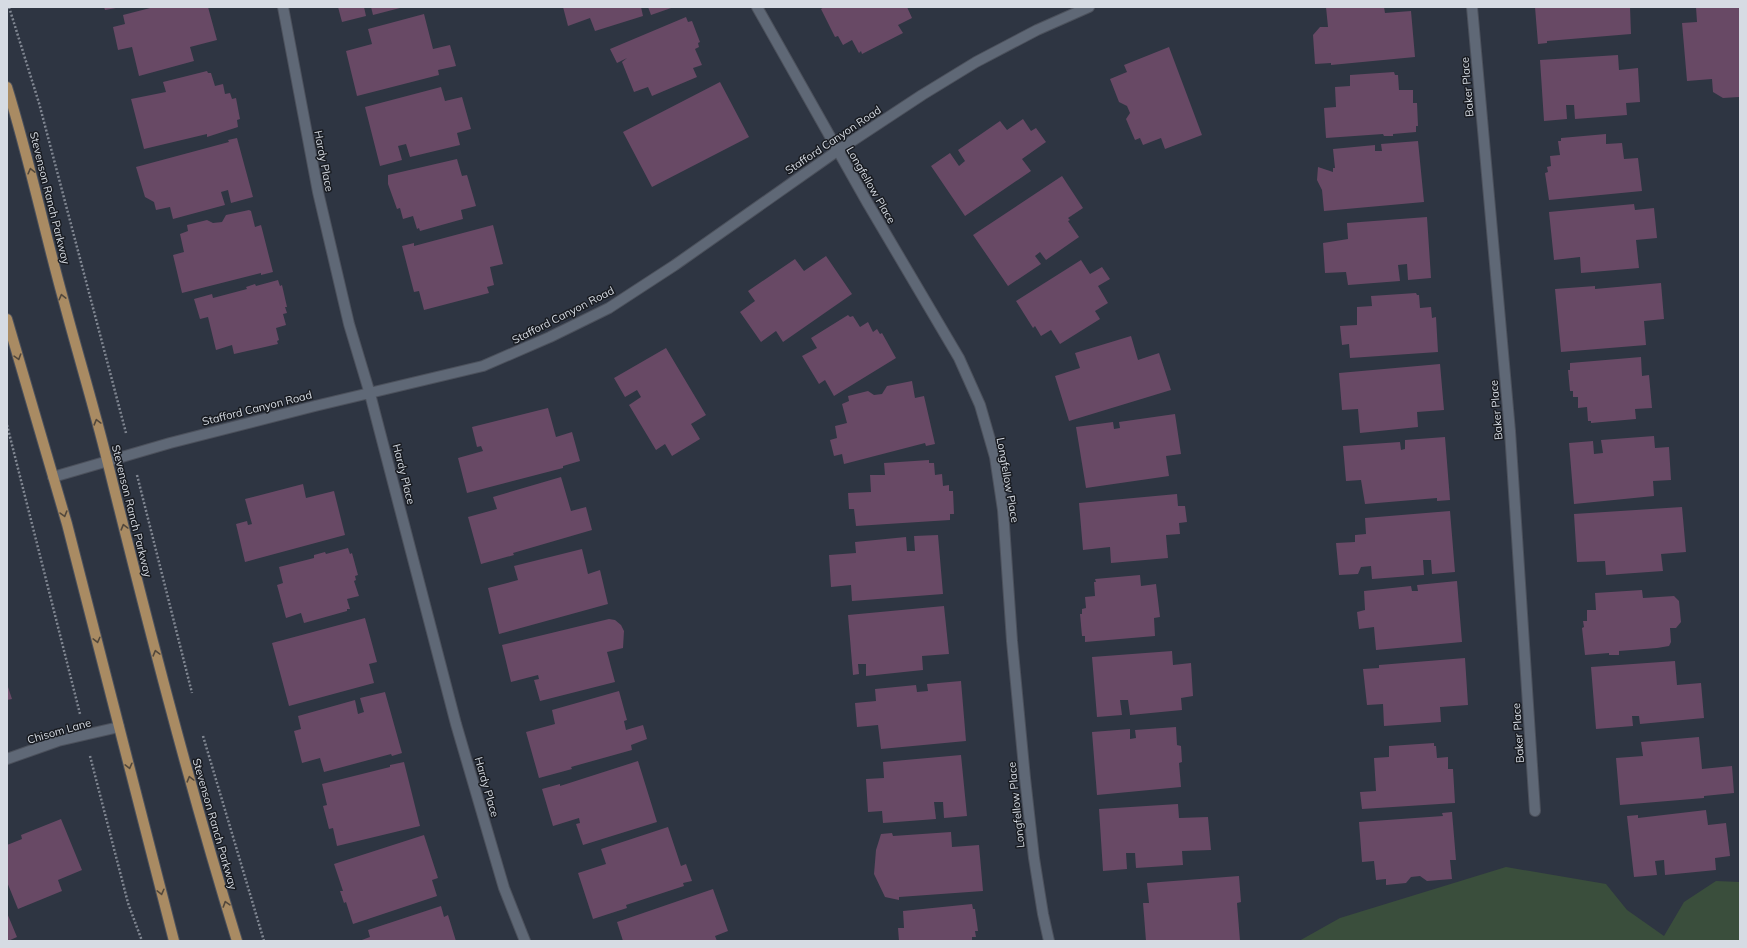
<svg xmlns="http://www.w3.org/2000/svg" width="1747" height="948" viewBox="0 0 1747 948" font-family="Mulish,sans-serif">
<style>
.green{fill:#3a4e3c}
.building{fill:#684965}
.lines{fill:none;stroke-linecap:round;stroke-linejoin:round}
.minor-casing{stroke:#4c515c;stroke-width:12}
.major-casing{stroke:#4c515c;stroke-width:12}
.path{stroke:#818792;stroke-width:2.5;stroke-dasharray:2 2;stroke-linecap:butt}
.minor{stroke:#5f6876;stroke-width:10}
.major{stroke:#a98b63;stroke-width:10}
.oneway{stroke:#53483c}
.labels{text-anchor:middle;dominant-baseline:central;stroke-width:3;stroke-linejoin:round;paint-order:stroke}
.street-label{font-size:11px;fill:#d6dbe3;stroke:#191c22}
</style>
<rect width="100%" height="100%" fill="#2e3542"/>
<path class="green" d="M1506,867L1606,884L1627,910L1664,936L1684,902L1716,881L1740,882V941H1299L1340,918Z"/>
<path class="building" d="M104,7H116V8L105,10Z
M154,7H208L217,40L190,47L194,61L139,76L132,47L118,50L113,27L125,24L123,15Z
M338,7H364L366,16L342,22Z
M371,7H400V8L373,15Z
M563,7H641L643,16L595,31L590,18L568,26Z
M648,7H674L651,15Z
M824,7H907L912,18L898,25L903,33L862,54L861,51L859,53L852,40L843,45L838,36L835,37L821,9Z
M1326,7H1384L1385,13L1411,11L1415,57L1331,65V63L1315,64L1313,35L1320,27H1328Z
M1535,7H1630L1631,34L1547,41V43L1538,44Z
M1696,7H1740L1739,97L1723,98L1713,92L1712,79L1687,81L1682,23L1697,22Z
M424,14L433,49L450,45L456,66L438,70L439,75L357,96L346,51L372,44L368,29Z
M686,17L688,22L692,21L700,42L698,43L699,47L695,49L702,65L693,68L697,77L652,96L648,87L634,92L622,62L627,58L617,63L610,49Z
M1169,47L1202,135L1165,149L1161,138L1143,145L1140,138L1135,140L1126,119L1130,113L1127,106L1119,102L1110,79L1127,72L1124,65Z
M1618,55L1619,70L1638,68L1640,102L1626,103L1627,115L1575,119L1574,105H1566L1567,119L1544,121L1540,60Z
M207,71L208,73H211L215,86L223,84L225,94L230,93L232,99L236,98L240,119L237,120L238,127L207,137V134L144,149L131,99L166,92L163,82Z
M1394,72L1395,75H1398L1399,90H1413V103H1417L1418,126H1416V132L1393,134V136H1384L1383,134L1326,138L1324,108L1336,107L1335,87L1350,86V75Z
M720,82L749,137L652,187L623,132Z
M441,87L445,101L462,97L471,129L457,133L460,145L410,157L406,144L398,146L402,160L380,166L365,107Z
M1023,119L1031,131L1036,128L1046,142L1022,159L1031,171L965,216L931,166L950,153L959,166L965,161L958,150L1000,121L1007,130Z
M1606,134V144L1622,143L1624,159L1638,158L1642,191L1549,200L1545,173L1548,172L1547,167L1551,166L1550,156L1560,155L1558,141H1561V138Z
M237,138L253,197L231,203L228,190L221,192L225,205L173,219L170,207L156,210L154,202L145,197L136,167L229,142L228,140Z
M1418,141L1424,202L1324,211L1322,190L1317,180L1318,167L1333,172V168H1335L1333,149L1375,145V151H1382L1381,144Z
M457,159L462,176L467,175L476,206L461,210L463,219L420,231L419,228L417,229L413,216L403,219L400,208L397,209L388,184V175Z
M1062,176L1083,208L1068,218L1070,220L1068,221L1079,237L1046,260L1040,252L1035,256L1041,264L1008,286L973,235Z
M1634,204L1635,210L1654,208L1657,238L1636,240L1639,268L1581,273L1580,257L1554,260L1549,212Z
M249,210L251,211L255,227L261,225L273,272L261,275V273L182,293L173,255L184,252L180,234L188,231L187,225L207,220L213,223L222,222L226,215Z
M1427,217L1431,278L1408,280L1407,264L1398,265L1400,281L1348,285L1346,272L1325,273L1323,243L1348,239L1347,223Z
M493,225L503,264L490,267L494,285L487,287L489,293L424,310L419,291L414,292L402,246L414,243V246Z
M826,256L852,294L783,342L776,331L761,342L740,312L755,301L748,291L795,259L804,271Z
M1081,260L1090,274L1102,267L1110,279L1098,286L1108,303L1095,311L1100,319L1060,344L1051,330L1041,336L1035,326L1033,328L1016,301Z
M278,280L280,286L282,285L287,307H285L287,313L283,314L286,325L276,328L279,340L277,341L278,344L234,354L232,345L216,350L208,317L200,319L194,299L212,294L213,298L247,289L246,287L255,284L256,286Z
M1661,283L1664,319L1644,321L1646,345L1561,352L1555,289L1595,286V289Z
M1416,293L1417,295H1419L1420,308L1431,307L1432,318L1436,317L1438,352L1350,358L1349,344L1342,345L1340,326L1357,325V307L1372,306L1371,296Z
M848,315L850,317L853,316L860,327L868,322L873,332L877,329L880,334L882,333L896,358L834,396L825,380L819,384L802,356L817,348L811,338Z
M1131,336L1138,360L1159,353L1171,390L1069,421L1055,376L1080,368L1075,353Z
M666,348L706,415L691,424L700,439L672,456L665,444L656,450L629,405L641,397L637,390L625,397L614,378Z
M1641,357L1642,376L1649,375L1652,408L1635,409L1636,419L1591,423V421H1588L1587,407L1578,408V397H1573V391H1570L1568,370H1570V363Z
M1440,364L1444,410L1417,412L1418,427L1360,433L1358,409L1342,410L1339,373Z
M912,381L915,398L924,396L935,444L926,446L925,443L844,464L842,454L834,456L830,440L837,438L835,426L847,423L842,404L849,401L848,396L868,391L874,395L882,394L887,386Z
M548,408L556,437L572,432L580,461L563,466V468L467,493L458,458L483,451L481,446L477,447L472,427Z
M1175,414L1181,454L1166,456L1169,476L1086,488L1076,427L1113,422L1114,429L1120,428L1119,422Z
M1654,436L1655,448L1669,447L1671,480L1653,481L1654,496L1574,504L1569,443L1593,441L1594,454L1603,453L1601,440Z
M1445,437L1450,500L1437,501V498L1365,504L1361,480L1346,481L1343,446L1400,442L1401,450L1405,449V440Z
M929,460V463H934L935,475L942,474L943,486L949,485V491H953L954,514H950V520L856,526L854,509H849L848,493L871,492L870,475H885L884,463Z
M561,477L571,511L586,507L592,530L513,553L514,555L481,564L468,517L497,509L493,497Z
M303,484L306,498L334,491L345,535L245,562L236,524L247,521L248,525L252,524L245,499Z
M1177,494L1178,506H1185L1187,522L1179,523L1180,534L1166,535L1168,558L1111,563L1110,547L1083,550L1079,503Z
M1682,507L1686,552L1661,554L1663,571L1606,575L1605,561L1577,562L1574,514Z
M1450,511L1455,572L1432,574L1431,560H1423L1424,575L1372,579L1371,566L1361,567L1358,574L1339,575L1336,543L1355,542V535L1366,534L1365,518Z
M938,535L943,594L852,601L851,585L831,587L829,555L856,553L855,542L906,537L907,551H915L914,536Z
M348,548L350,554L352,553L358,575L355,576L356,580L354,581L359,596L347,599L350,609H347V611L304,623L301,613L286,618L277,585L283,583L279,567L314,558V555L325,552L326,554Z
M582,549L588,574L600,570L608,604L499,634L488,588L518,580L514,566Z
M1140,575L1141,586L1156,584L1160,617L1154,618L1155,636L1085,642V636H1082L1080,614H1082V609L1086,608L1085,597L1095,596L1094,582H1096L1095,579Z
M1457,581L1462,642L1376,650L1374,627L1359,629L1357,612L1365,610L1364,591L1411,586L1412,591H1418L1417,585Z
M1642,590L1643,598L1674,596L1679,601L1681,622L1676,628H1670L1671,642L1669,646L1657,648L1619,651V655H1609V653L1585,655L1582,628L1584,627L1583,621H1587V610H1596L1595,593Z
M944,606L949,654L922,656L923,670L866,676V664H858L859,674L853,675L848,615Z
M365,618L377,662L369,664L374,683L289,706L272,643Z
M609,619L615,620L621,625L624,631L623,648L607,652L615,682L540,701L534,680L539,679L538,675L511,682L502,645Z
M1172,651L1173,665L1191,663L1193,696L1181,698L1182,710L1130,715L1128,700H1120L1122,715L1097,717L1092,657Z
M1465,658L1468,705L1440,707L1441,722L1384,726L1383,704L1367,705L1363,669L1379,668V665Z
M1675,661L1677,685L1701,683L1704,718L1640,724L1639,716H1632L1633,726L1596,729L1591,667Z
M961,681L966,741L881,749L878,725L857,727L855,703L876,701L875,689L916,685L917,692L928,691L927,684Z
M7,684L12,699L7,700Z
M619,691L627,720L624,721L626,730L643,725L647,739L631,745L632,750L571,767L572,769L539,778L526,732L555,724L552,710Z
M385,692L402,753L392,756L391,754L324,772L320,758L302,763L294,731L301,729L298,716L355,700L358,714L364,712L360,698Z
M1176,727L1177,745L1181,746L1182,762L1179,763L1181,787L1097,795L1092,732L1130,729V739L1136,738L1135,730Z
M1699,737L1702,769L1732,766L1734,793L1704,796V798L1620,805L1616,758L1643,756L1641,742Z
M1434,743V746H1436L1437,758L1448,757V769H1453L1455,803L1362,809L1360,792L1376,791L1374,758L1389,757V746Z
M961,755L967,816L944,818L943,802H934L936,819L883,823L882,811L868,812L866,779L884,778L883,762Z
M638,761L657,822L583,845L576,824L580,823L579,818L553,826L542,789L560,784V786Z
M404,762L420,826L337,846L333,828L329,829L323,806L327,805L322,784L390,767V765Z
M1178,804L1179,818L1208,817L1211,850L1182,851L1183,865L1136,868L1135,853H1126L1127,869L1103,871L1099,809Z
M1706,810L1708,825L1726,823L1730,856L1715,858L1716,870L1665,875L1664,860L1655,861L1657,875L1634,877L1627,816L1638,815V818Z
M1452,812L1456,860H1450L1452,879L1427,881L1420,876L1411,877L1406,883L1386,885V879L1376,880L1374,861L1362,862L1359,822L1443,816L1442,813Z
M61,819L82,870L58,880L62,891L18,909L7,882V845L22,839L21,835Z
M668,827L681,866L686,864L692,881L683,883L684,886L626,905L627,908L593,919L578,873L606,864L601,849Z
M951,832L952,847L979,845L983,891L899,897V900L885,897L874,874L876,850L881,834L892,833L893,836Z
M424,835L438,878L432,880L437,896L353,924L346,902L344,903L340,891H343L334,864Z
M1239,876L1241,902L1237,903L1240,941H1146L1143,903H1149L1147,883Z
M713,889L728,931L715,936L717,941H623L617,922Z
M972,904L973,909H975L978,931H975L976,937H972V941H899L898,928H904L903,911Z
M441,906L444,917L448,915L456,941H359L370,937L368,930Z
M7,913L17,937L8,941H7Z"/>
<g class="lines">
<g class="minor-casing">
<path id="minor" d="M283,7L318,192L349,324L370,394L456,724L504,888L525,941
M757,7L867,202L959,358L980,405L995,457L1003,510L1012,641L1025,778L1034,858L1043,914L1049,941
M1472,7L1510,431L1535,811
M53,477L170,443L315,406L483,366L550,337L609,308L675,265L837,151L922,95L976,62L1037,30L1089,7
M7,759L58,741L119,727"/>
</g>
<g class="major-casing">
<path id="major" d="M7,87C29,158 44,230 64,302C78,355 94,407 107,460C147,621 188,782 237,941
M7,319L67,524L174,941"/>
</g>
<path class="path" d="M9,7L39,103L126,433
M7,425L80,714
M137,475L192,693
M203,736L264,941
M90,756L128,903L142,941"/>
<use href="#minor" class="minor"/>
<use href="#major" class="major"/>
</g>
<defs><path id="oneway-chevron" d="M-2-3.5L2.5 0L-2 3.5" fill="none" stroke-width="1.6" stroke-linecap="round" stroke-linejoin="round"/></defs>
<g class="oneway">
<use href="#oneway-chevron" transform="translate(31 171) rotate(-104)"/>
<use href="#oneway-chevron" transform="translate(62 297) rotate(-104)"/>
<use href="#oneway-chevron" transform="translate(18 357) rotate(73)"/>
<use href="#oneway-chevron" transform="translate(97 422) rotate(-105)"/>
<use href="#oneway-chevron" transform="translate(64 514) rotate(74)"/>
<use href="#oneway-chevron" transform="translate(124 527) rotate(-105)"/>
<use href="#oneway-chevron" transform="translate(97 640) rotate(76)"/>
<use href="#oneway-chevron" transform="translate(156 653) rotate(-105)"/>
<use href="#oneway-chevron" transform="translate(129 766) rotate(76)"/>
<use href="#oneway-chevron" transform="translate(190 779) rotate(-105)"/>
<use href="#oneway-chevron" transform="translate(161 892) rotate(76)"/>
<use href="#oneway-chevron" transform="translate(226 904) rotate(-107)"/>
</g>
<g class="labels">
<g class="street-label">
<text transform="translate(1467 87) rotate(-95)">Baker Place</text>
<text transform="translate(833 140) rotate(-34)">Stafford Canyon Road</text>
<text transform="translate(324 161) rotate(79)">Hardy Place</text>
<text transform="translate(871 185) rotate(60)">Longfellow Place</text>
<text transform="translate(50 198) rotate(76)">Stevenson Ranch Parkway</text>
<text transform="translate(563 315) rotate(-27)">Stafford Canyon Road</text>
<text transform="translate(257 408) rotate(-14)">Stafford Canyon Road</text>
<text transform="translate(1496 410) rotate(-95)">Baker Place</text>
<text transform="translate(404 474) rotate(76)">Hardy Place</text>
<text transform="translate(1008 480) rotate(80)">Longfellow Place</text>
<text transform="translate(132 511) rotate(76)">Stevenson Ranch Parkway</text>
<text transform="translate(59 731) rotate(-16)">Chisom Lane</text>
<text transform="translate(1518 733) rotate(-94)">Baker Place</text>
<text transform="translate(487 787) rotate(74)">Hardy Place</text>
<text transform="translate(1016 805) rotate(-96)">Longfellow Place</text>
<text transform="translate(215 824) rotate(74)">Stevenson Ranch Parkway</text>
</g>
</g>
<rect width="1747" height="948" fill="none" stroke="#d6dbe3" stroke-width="16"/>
</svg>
